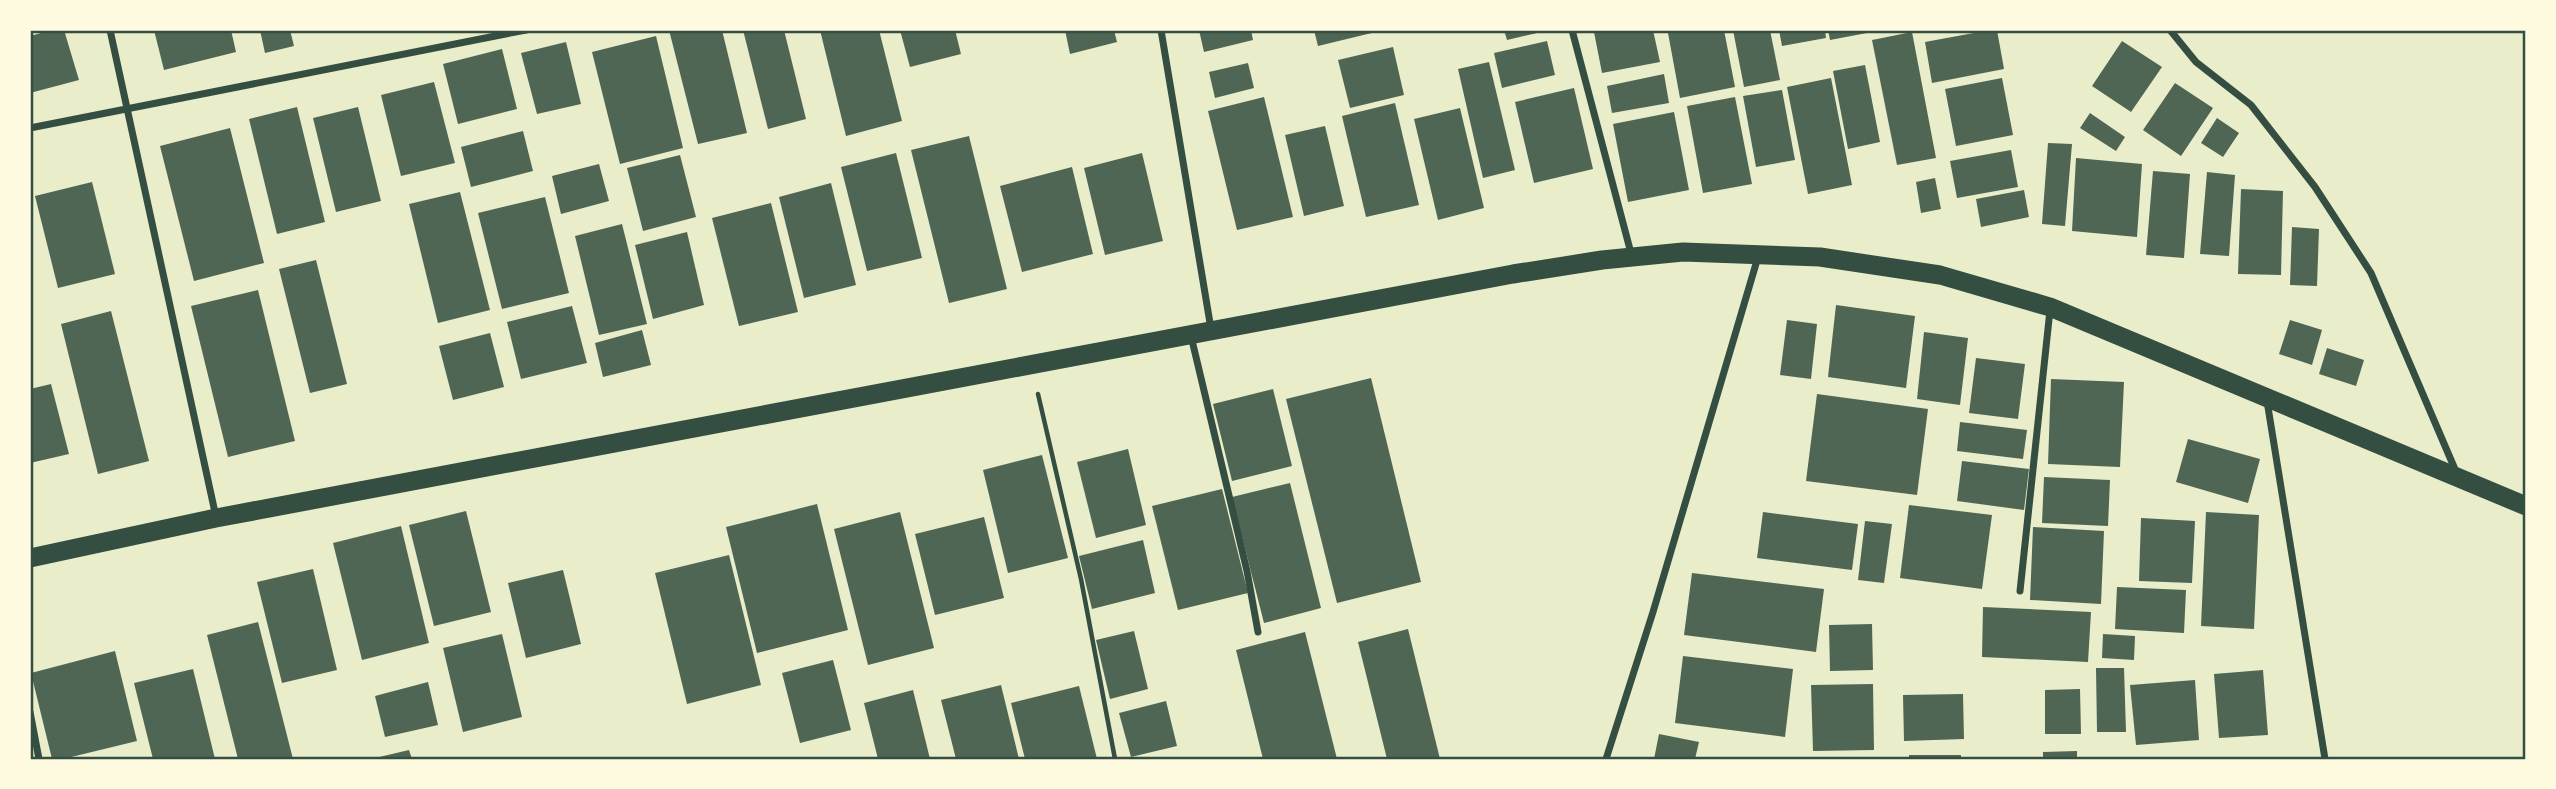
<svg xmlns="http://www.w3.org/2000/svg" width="2556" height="789" viewBox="0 0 2556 789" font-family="Raleway,sans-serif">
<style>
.building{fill:#4f6655}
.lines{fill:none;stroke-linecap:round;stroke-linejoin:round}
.path{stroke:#344e41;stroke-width:4.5}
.minor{stroke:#344e41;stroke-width:7}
.trunk{stroke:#344e41;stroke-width:19}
.neatline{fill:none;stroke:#344e41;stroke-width:2.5}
</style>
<rect width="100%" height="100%" fill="#e9edc9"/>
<path class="building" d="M52,30H64L79,80L30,93V36Z
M154,30H231L236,52L164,70Z
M260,30H290L294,46L265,53Z
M669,30H722L747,133L698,144Z
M743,30H784L806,119L768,129Z
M820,30H879L902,121L846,136Z
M900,30H955L961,54L910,67Z
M1065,30H1114L1117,42L1070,54Z
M1199,30H1251L1253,40L1204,52Z
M1314,30H1380V31L1318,46Z
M1504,30H1546V31L1507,40Z
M1607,30H1653L1660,62L1602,73L1594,32Z
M1686,30H1724L1735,87L1680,98L1668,33Z
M1733,30H1770L1780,80L1744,87Z
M1779,30H1825L1826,38L1782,46Z
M1828,30H1866L1867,33L1830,40Z
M1990,30H1997L2004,69L1932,83L1925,42Z
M1912,32L1936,158L1897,165L1872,40Z
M656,36L683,148L620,164L592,52Z
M1547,41L1555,75L1502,88L1494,53Z
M2122,41L2162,67L2131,112L2092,86Z
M566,42L581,104L537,114L521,53Z
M1393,47L1404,95L1350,108L1338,60Z
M502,49L517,109L458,124L443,64Z
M1489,62L1515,170L1483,178L1458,69Z
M1248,63L1254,88L1215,98L1209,72Z
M1865,65L1880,142L1848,149L1833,71Z
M1664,74L1669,103L1612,113L1607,86Z
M1831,78L1852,185L1808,194L1787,87Z
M2002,78L2013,135L1956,146L1945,89Z
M434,82L455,163L401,176L381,95Z
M2175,83L2213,108L2181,156L2143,130Z
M1574,88L1593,169L1534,183L1515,102Z
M1782,90L1795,160L1756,167L1743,96Z
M1264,97L1293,217L1237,230L1208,111Z
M1735,97L1752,184L1703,193L1687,106Z
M1395,103L1419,205L1366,217L1342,116Z
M297,107L325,222L277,234L249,119Z
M358,107L381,201L336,212L313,118Z
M1460,108L1484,208L1438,220L1414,119Z
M1674,112L1689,190L1628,202L1613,124Z
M2090,113L2125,137L2116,151L2080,128Z
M2217,118L2239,133L2223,157L2201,143Z
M1325,126L1344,206L1304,216L1285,135Z
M230,128L264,263L194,281L160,146Z
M523,131L533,171L471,187L461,147Z
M969,136L1007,289L949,303L911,150Z
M2048,143L2072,144L2065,226L2042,224Z
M2011,150L2018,187L1957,198L1950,161Z
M896,153L922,258L867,271L841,167Z
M1142,153L1163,241L1105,255L1084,168Z
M680,155L696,217L643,231L627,168Z
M2076,158L2142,164L2137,237L2072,231Z
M599,164L609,201L561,214L552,176Z
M1072,167L1093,254L1022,272L1000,186Z
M2153,171L2190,174L2184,258L2146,255Z
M2207,172L2235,175L2229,256L2200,254Z
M1935,178L1941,209L1921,213L1916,182Z
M92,182L115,274L58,288L35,196Z
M831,183L856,285L804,298L779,197Z
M2241,189L2283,191L2281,275L2238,274Z
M2024,190L2029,217L1981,227L1976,199Z
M460,192L490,310L438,323L409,204Z
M545,197L569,293L502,309L478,213Z
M771,203L798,312L739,326L712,218Z
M622,224L647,324L599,335L575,236Z
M2292,227L2319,229L2317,286L2290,285Z
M687,232L704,305L653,319L635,245Z
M316,260L347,384L310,393L279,269Z
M258,290L295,441L228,457L191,306Z
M1836,305L1915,316L1906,388L1828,377Z
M572,306L587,363L521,379L507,322Z
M111,311L149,461L98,474L61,324Z
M1787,320L1817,324L1811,379L1780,375Z
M2290,320L2322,330L2312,365L2279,354Z
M642,330L651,365L603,377L595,343Z
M1924,332L1968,338L1960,405L1917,399Z
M490,333L504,387L453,400L439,346Z
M2327,348L2364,360L2356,386L2319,374Z
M1976,358L2025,364L2018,419L1969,413Z
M1371,378L1421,582L1337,603L1286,399Z
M2051,379L2124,382L2120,467L2048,464Z
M51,384L69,454L30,463V389Z
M1273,389L1292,466L1232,481L1213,404Z
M1817,394L1928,409L1917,495L1806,481Z
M1960,422L2027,430L2023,459L1957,451Z
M2188,439L2260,459L2248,503L2176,482Z
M1128,449L1146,525L1096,538L1077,462Z
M1042,455L1068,558L1008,573L983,470Z
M1962,461L2029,469L2024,510L1957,501Z
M2044,477L2110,480L2108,526L2042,523Z
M1290,483L1321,608L1264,623L1232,497Z
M1222,489L1248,593L1178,610L1152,506Z
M817,504L848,630L757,653L726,527Z
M1909,505L1992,515L1982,589L1900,578Z
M466,511L491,612L434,626L409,525Z
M900,512L934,648L868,665L834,529Z
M1763,512L1858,524L1852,570L1757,558Z
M2206,512L2259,515L2254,629L2201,626Z
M984,517L1004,598L935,615L915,534Z
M2141,518L2195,521L2192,583L2139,581Z
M1865,521L1892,524L1884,583L1858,580Z
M401,526L429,643L362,660L333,543Z
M2033,527L2104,531L2101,604L2030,600Z
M1143,540L1155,593L1092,609L1079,556Z
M729,555L761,685L687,704L655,573Z
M313,569L337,670L282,683L257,582Z
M563,570L581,644L526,658L508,583Z
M1692,573L1824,589L1816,652L1684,635Z
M2117,587L2186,590L2184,633L2115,629Z
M1983,607L2091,612L2088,662L1982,657Z
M258,622L293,759H238L207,635Z
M1872,624L1873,670L1830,671L1829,625Z
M1408,629L1440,759H1387L1358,642Z
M1134,631L1148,689L1110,699L1096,640Z
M1305,632L1337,759H1263L1236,650Z
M502,634L522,717L463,732L443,648Z
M2103,634L2135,636L2134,660L2102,658Z
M115,651L137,741L63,759H52L31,673Z
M1683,656L1793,669L1785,737L1675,723Z
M833,660L851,730L800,743L782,673Z
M2096,668H2124L2126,732H2097Z
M193,669L215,759H153L134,683Z
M2263,670L2268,735L2219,738L2214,674Z
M2195,680L2199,740L2136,745L2130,685Z
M428,682L438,725L385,737L375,696Z
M1873,684L1874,750L1813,751L1811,685Z
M1001,685L1019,759H956L941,700Z
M1079,686L1097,759H1025L1011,703Z
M2080,689L2081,734H2045V690Z
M913,690L930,759H878L864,703Z
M1963,694L1964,739L1904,741L1903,695Z
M1166,701L1177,746L1131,757L1119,713Z
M1659,734L1699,742L1695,759H1654Z
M409,750L412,759H375V758Z
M2077,751V759H2043V752Z
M1909,755H1961V759H1909Z"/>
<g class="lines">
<path class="path" d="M1038,394L1081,579L1115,759"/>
<path class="minor" d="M110,30L216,517
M1161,30L1211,329
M1572,30L1632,257
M2170,30L2196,62L2251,105L2315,187L2371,273L2457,474
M30,128L526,30
M1191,336L1247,571L1258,632
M2267,401L2325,759
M2020,591L2050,310
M30,712L39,759
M1606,759L1653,612L1758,257"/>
<path class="trunk" d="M30,558L216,518L1513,274L1602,260L1683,252L1820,257L1940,275L2050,307L2526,506"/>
</g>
<rect width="2556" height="789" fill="none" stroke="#fefae0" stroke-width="63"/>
<rect x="32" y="32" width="2492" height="726" class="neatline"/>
</svg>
